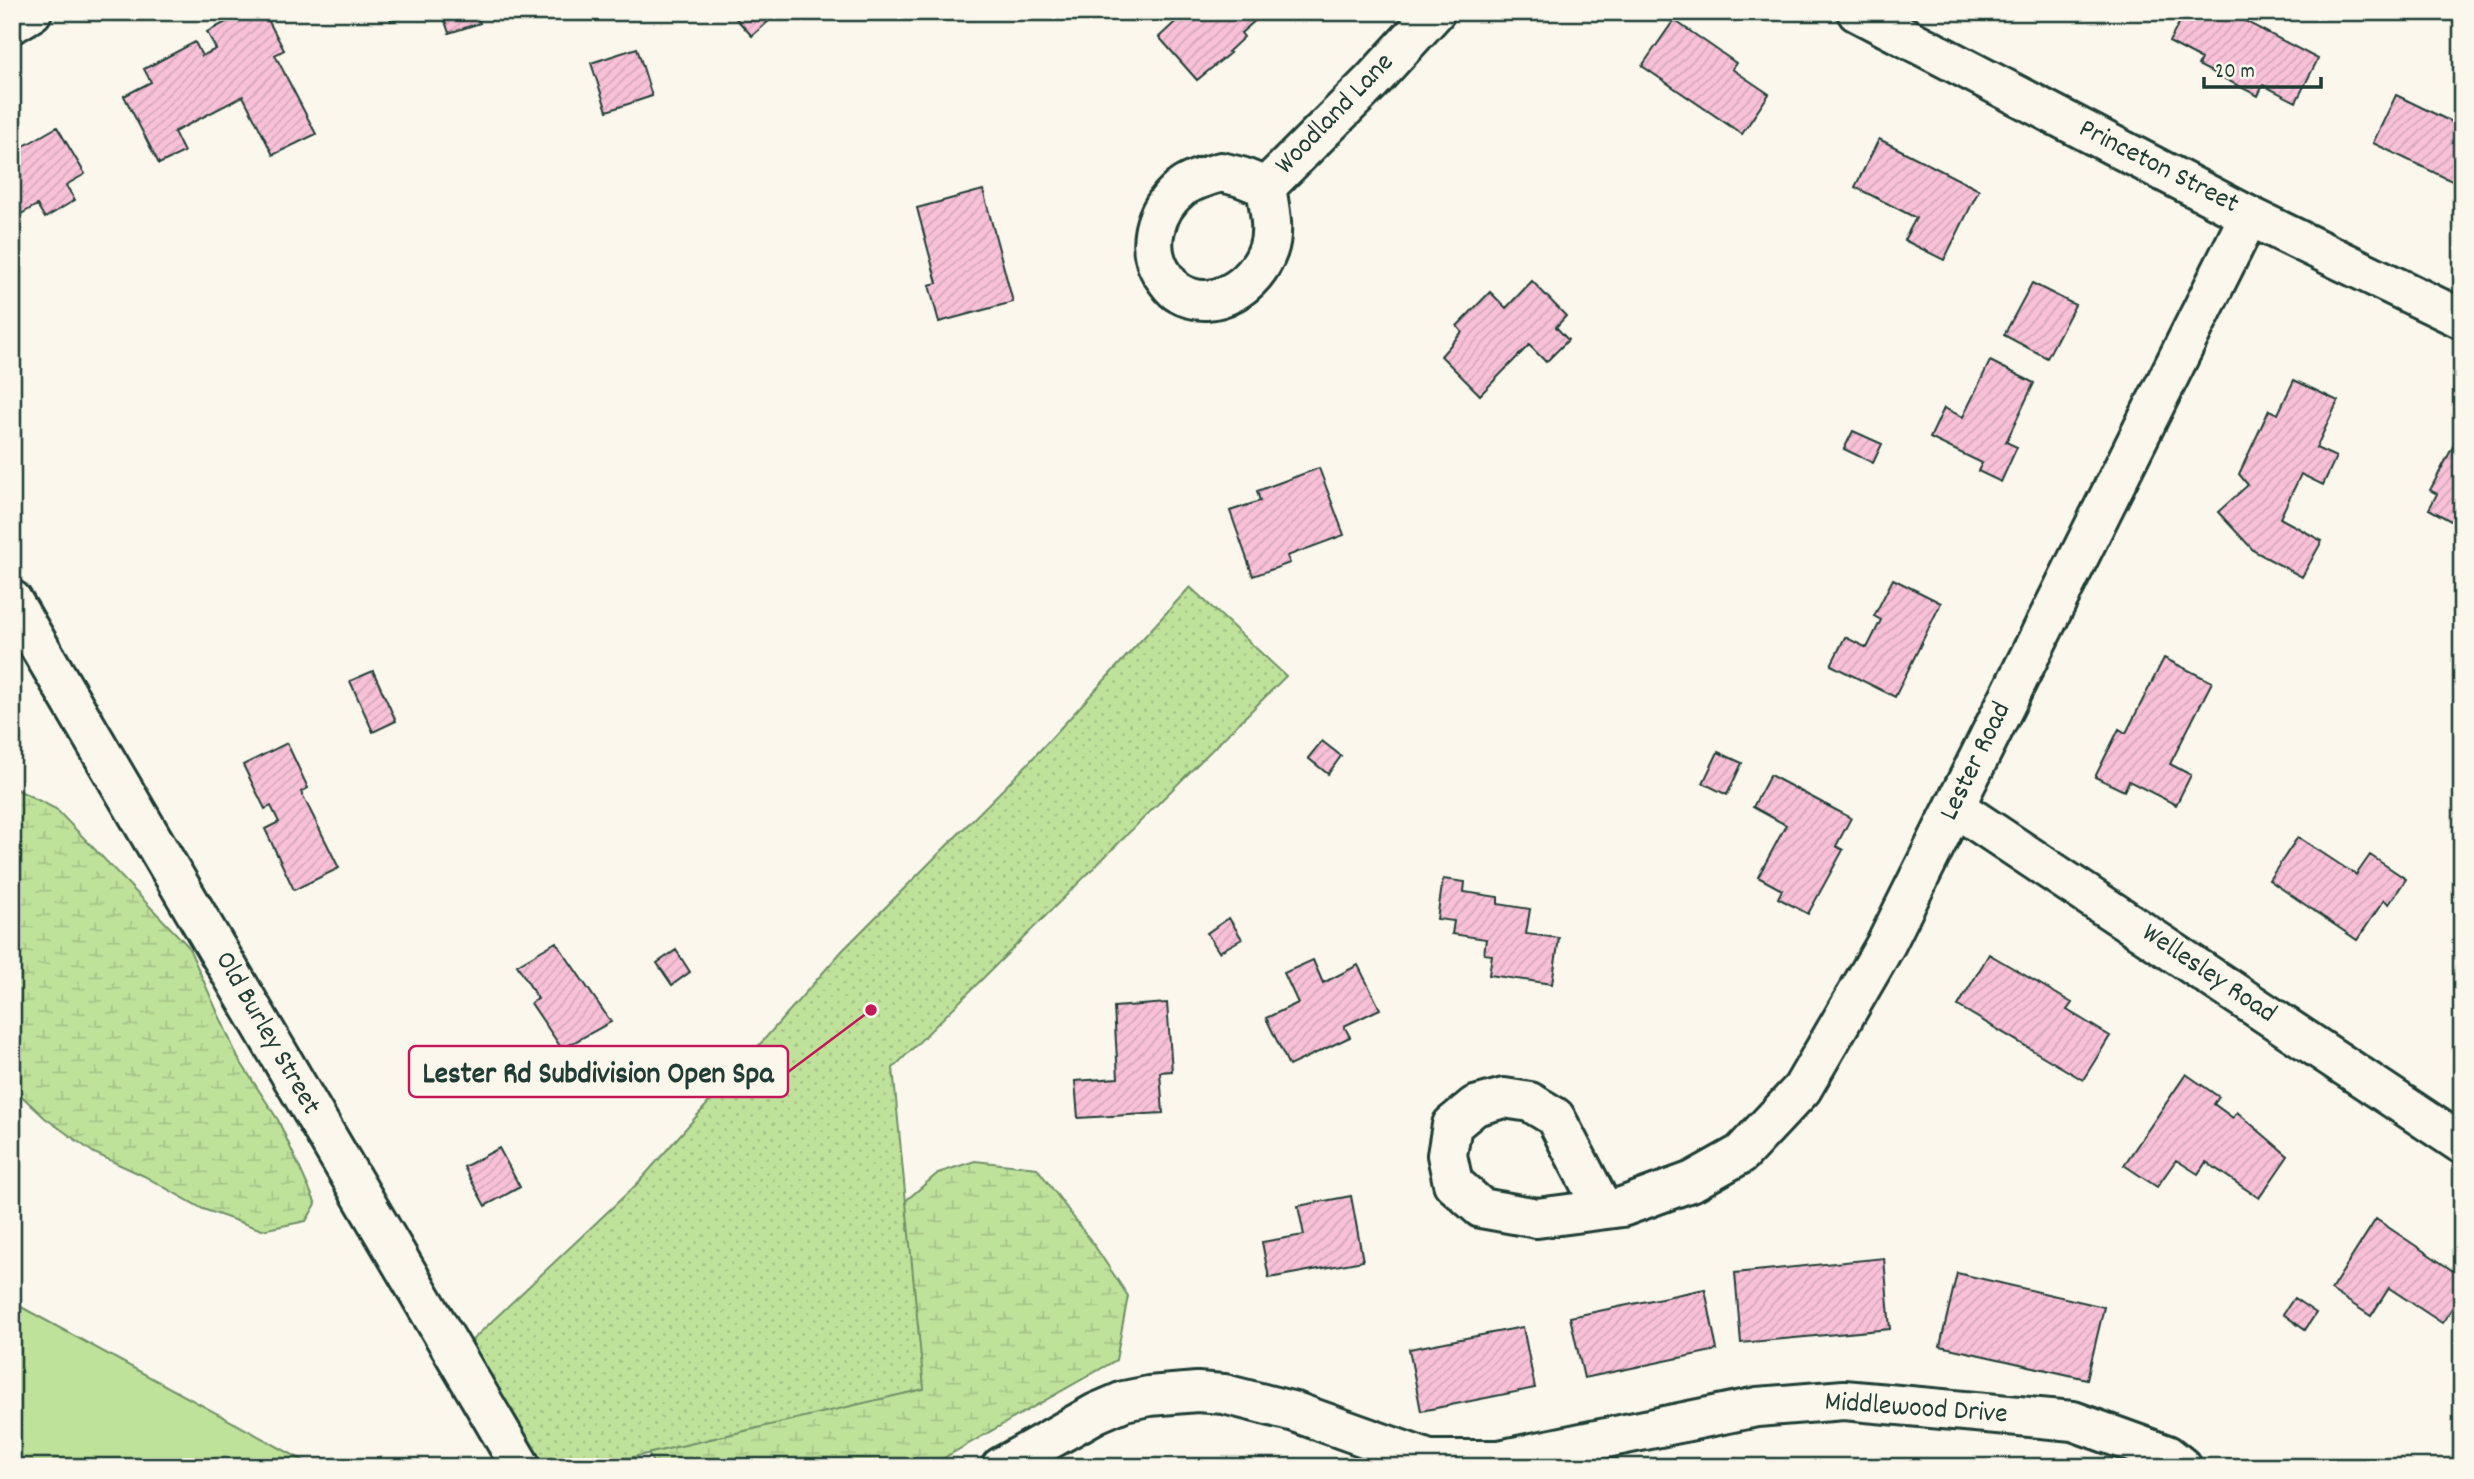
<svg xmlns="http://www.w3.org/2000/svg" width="2474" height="1479" viewBox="0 0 2474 1479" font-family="Dekko,sans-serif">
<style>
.green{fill:#bfe29b;stroke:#6f9068;stroke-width:2}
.wetland{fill:url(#wetland-marsh);stroke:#6f9068;stroke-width:2}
.park{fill:url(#park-dots);stroke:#6f9068;stroke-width:2}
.building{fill:url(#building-hatch);stroke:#1f3d34;stroke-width:2}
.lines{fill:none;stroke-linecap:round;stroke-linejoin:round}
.street-casing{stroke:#1f3d34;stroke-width:44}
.secondary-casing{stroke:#1f3d34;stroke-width:44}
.street{stroke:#fbf7ec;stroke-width:38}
.secondary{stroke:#fbf7ec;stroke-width:38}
.labels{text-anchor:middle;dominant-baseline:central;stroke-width:7;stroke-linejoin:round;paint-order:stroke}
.street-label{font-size:28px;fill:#1f3d34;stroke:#fbf7ec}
.leader{fill:none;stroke:#c2185b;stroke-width:2.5}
.callout-dot{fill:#c2185b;stroke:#fbf7ec;stroke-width:2.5}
.callout{fill:#fbf7ec;stroke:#c2185b;stroke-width:2.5}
.callout-label{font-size:30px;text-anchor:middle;font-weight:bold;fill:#1f3d34}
</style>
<defs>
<pattern id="wetland-marsh" width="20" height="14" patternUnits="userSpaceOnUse" patternTransform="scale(1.75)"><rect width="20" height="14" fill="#bfe29b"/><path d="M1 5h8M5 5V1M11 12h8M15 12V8" fill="none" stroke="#a4c386"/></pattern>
<pattern id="park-dots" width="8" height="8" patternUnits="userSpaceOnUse" patternTransform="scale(1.75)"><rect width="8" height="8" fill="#bfe29b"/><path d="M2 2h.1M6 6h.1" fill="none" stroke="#a4c386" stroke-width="1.8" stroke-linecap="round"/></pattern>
<pattern id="building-hatch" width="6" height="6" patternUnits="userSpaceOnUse" patternTransform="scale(1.75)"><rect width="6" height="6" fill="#f9c1d8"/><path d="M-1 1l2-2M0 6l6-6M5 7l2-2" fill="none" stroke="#d5a7ba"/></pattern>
</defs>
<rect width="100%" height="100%" fill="#fbf7ec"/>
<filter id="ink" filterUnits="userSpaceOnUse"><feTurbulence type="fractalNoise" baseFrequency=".0143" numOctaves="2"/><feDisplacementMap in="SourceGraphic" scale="14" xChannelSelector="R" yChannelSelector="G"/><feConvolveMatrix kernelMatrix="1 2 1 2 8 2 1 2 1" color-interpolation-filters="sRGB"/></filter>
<g filter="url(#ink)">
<path class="green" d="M12,1302L315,1467H12Z"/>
<path class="wetland" d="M12,787L56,809L188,946L238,1058L278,1120L316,1204L306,1221L262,1230L203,1209L144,1176L94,1153L45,1118L12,1087Z
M975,1161L1037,1168L1094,1245L1128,1296L1116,1360L928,1467H655L638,1432L938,1173Z"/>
<path class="park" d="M1190,587L1286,676L893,1068L924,1389L591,1467H538L468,1344L637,1184L842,951L1021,771Z"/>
<path class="building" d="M245,12H264L284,50L275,55L316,134L273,155L243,96L174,132L184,152L159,164L124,96L151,82L144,69L195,42L202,56L216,49L207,32Z
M388,12H416L391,21Z
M442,12H476L480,23L449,33Z
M730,12H779L752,36Z
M1186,12H1265L1241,33L1244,37L1228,52L1230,53L1197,80L1159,37Z
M2185,12H2228L2318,59L2296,102L2263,85L2258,96L2198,65L2201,59L2169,42Z
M1674,20L1736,63L1732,69L1769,94L1742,134L1642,66Z
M637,48L652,96L607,111L591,63Z
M2396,95L2462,127V186L2373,143Z
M57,127L85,174L66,185L75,200L45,218L37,205L12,219V153Z
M1879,139L1979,190L1944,260L1904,240L1916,218L1855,187Z
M983,190L1013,302L939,322L929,285L937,283L917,208Z
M1532,281L1566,316L1556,327L1568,340L1546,362L1529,345L1480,395L1441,356L1462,332L1457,326L1490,292L1506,308Z
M2032,283L2075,305L2047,358L2004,335Z
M1990,361L2034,383L2006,442L2017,447L2001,482L1978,471L1982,463L1930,438L1944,408L1963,417Z
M2294,380L2338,401L2316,448L2336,457L2323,485L2301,474L2280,518L2322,541L2302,577L2254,551L2218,512L2248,485L2239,474L2269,410L2278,414Z
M1853,431L1882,444L1873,463L1844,449Z
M2457,439L2462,442V527L2429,509L2437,494L2430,490Z
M1319,468L1344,535L1287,556L1290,563L1253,576L1230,511L1260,501L1257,491Z
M1893,579L1941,603L1895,697L1831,665L1845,637L1867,648L1881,620L1874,616Z
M2164,658L2212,682L2170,764L2191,775L2176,805L2129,781L2124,791L2095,777L2119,729L2126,733Z
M373,671L396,721L373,732L350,681Z
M1322,741L1341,756L1328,774L1308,758Z
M287,743L308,788L301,792L339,868L294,890L265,829L279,822L271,806L265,809L243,765Z
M1718,752L1742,763L1727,795L1703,783Z
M1770,775L1851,818L1836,846L1843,850L1808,914L1778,898L1782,890L1758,877L1786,825L1753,807Z
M2298,837L2356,875L2370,855L2406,879L2389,904L2384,900L2357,940L2269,880Z
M1443,879L1465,882L1464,892L1498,897V904L1530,909L1526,934L1559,938L1552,984L1489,975L1492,955L1484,954L1486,939L1452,934L1454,921L1437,919Z
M1229,918L1242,939L1219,952L1207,933Z
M556,942L611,1022L562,1049L531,1003L538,999L517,965Z
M676,950L690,972L672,985L657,963Z
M1989,954L2072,1003L2067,1010L2110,1036L2083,1080L1958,1006Z
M1313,960L1323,983L1358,965L1380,1009L1344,1026L1350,1037L1289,1066L1266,1018L1298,1003L1284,973Z
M1167,1003L1172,1071L1160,1072L1163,1113L1078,1118L1075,1081L1118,1078L1114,1007Z
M2186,1074L2219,1097L2214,1104L2233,1118L2237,1112L2288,1156L2259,1198L2206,1162L2198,1174L2176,1160L2157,1187L2124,1165Z
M499,1148L520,1187L485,1206L464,1167Z
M1351,1196L1363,1261L1269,1278L1262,1242L1304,1235L1298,1206Z
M2376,1219L2462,1277V1294L2442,1323L2389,1288L2371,1316L2331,1290Z
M1884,1258L1890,1329L1741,1343L1735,1273Z
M1957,1273L2104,1307L2087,1379L1940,1346Z
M1705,1289L1717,1350L1584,1378L1570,1317Z
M2294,1298L2316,1313L2305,1330L2283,1314Z
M1523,1327L1535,1388L1421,1411L1409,1349Z"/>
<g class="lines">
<g class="street-casing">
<path id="street" d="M1857,12L2249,216L2462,319
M12,24L32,12
M1221,172L1241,177L1266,187C1269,207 1275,230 1268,250C1256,284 1215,314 1179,293C1173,290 1169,283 1165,278C1143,249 1154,210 1181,188C1192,180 1208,176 1221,172Z
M1266,187L1372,81L1435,12
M1955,807L2462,1144
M1603,1209L1555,1117L1530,1102L1504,1098L1475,1106L1452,1125L1447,1155L1453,1183L1481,1208L1537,1218L1622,1207L1693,1181L1741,1154L1802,1089L1886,944L2249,216
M1001,1467L1096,1413L1124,1401L1149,1396L1197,1392L1224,1394L1295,1412L1429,1460H1499L1757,1407L1844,1400L2073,1421L2167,1455L2182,1467"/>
</g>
<g class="secondary-casing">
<path id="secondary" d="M12,600L521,1467"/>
</g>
<use href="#street" class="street"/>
<use href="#secondary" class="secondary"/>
</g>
</g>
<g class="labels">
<g class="street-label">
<text transform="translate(1336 115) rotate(-46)">Woodland Lane</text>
<text transform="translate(2158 168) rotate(27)">Princeton Street</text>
<text transform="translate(1977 762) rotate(-64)">Lester Road</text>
<text transform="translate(2208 975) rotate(34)">Wellesley Road</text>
<text transform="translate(266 1034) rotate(60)">Old Burley Street</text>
<text transform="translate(1916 1410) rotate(4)">Middlewood Drive</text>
</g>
</g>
<path class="leader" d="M871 1010L788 1072"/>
<circle class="callout-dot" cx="871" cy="1010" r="7"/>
<rect class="callout" x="409" y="1046" width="379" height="51" rx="7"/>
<g class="callout-label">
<text x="598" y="1082">Lester Rd Subdivision Open Spa</text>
</g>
<rect width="2474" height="1479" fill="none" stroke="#fbf7ec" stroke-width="42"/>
<rect x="21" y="21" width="2432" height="1437" fill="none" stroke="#1f3d34" stroke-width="2.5" filter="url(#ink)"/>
<path d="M2204 77v10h117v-10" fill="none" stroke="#1f3d34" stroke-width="3.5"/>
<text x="2215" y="77" font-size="21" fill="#1f3d34" stroke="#fbf7ec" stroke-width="5" paint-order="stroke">20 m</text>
</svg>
